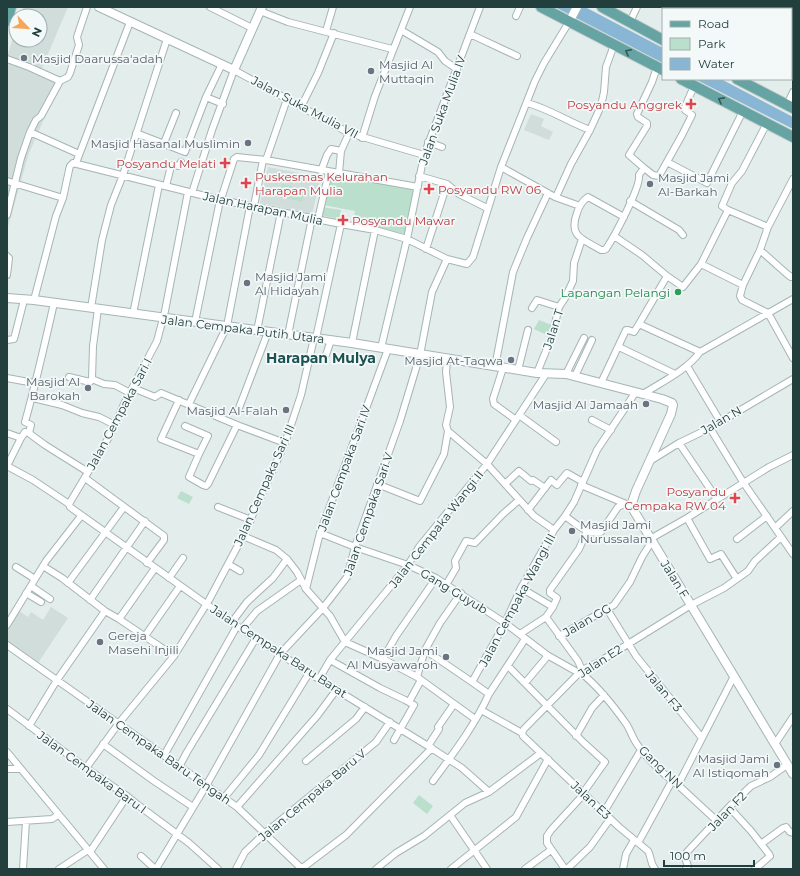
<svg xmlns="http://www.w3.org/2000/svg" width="800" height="876" viewBox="0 0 800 876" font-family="Montserrat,sans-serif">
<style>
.built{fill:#d1ddda}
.green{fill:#bbdfcd}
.water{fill:#89b6d4}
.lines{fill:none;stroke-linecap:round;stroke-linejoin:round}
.minor-casing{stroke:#a5b5b4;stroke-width:8}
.tertiary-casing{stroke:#a5b5b4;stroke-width:10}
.primary-casing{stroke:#c1c9c9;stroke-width:12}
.minor{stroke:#fff;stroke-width:6}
.tertiary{stroke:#fff;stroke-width:8}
.primary{stroke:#66a4a3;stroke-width:10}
.oneway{stroke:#335857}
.worship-dot{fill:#6b7280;stroke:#f3f9f8;stroke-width:1.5}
.health-dot{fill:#e0444e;stroke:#f3f9f8;stroke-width:1.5}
.leisure-dot{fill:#2e9e5b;stroke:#f3f9f8;stroke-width:1.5}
.labels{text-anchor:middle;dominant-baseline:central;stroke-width:3.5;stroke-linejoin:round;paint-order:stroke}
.worship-label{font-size:12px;fill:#5b616d;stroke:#f3f9f8;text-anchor:end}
.health-label{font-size:12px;fill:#be3a42;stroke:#f3f9f8;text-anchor:end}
.street-label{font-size:12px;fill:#223f3e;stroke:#f3f9f8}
.leisure-label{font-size:12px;fill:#27864d;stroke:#f3f9f8;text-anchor:end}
.quarter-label{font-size:14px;font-weight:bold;fill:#1d5252;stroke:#f3f9f8}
</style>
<rect width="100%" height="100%" fill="#e3edeb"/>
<path class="built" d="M23,7H68L39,75L61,80L29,153L7,230V57L16,28V40H40V16H20Z
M531,114L544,119L541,126L553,132L549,140L524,130Z
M268,167L321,177L312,214L260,203Z
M51,607L68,618L38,663L7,642V628L18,610L28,617L31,612L43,620Z"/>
<path class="green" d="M330,174L415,190L405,234L353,223L355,211L323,205Z
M282,184L305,189L302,202L279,197Z
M322,207L341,210L339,219L320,215Z
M539,320L554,326L549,336L534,329Z
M181,491L193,497L189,504L177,498Z
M419,795L433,806L427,814L413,803Z"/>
<path class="water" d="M555,7H585L663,48V63Z
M695,79H721L793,117V129Z"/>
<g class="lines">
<g class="minor-casing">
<path id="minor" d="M210,7L252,28
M787,7L790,9
M260,11L288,22L392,49
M516,16L520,7
M630,22L637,7
M401,30L438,52L445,61L457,69
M326,31L333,7
M470,34L517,56
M7,59L29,67L60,81
M206,97L223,104
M527,103C550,109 568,122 590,130
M787,105L793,92
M301,107L318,73L334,33
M30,132L79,154
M136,133L185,152L206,97L222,64
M362,138L375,96L410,7
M428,142L442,147
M164,143L176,113
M266,160L287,99
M667,162L707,183L743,111
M76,163L130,22
M501,167L555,197L580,206
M644,168L629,155L647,126V123L638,117L637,114L652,82L657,67
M321,171L327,155L331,149L341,151
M339,173L341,151L349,133
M419,176L447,184L459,194L487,208
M793,179L768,227L760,250L743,285L740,296L742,300L768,313L793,358
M7,181L63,198
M166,186L171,166L173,165L179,166L181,162
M188,192L165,311L157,341L126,400L109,437L69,504L70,507L237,626L309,673L428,746L462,768L489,792
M192,193L212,130L234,70L349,133L424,155
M556,197L571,164L590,130L601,106L604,92L606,67L614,45
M630,201L679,230L683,235
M254,206L263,160
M728,210L768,227
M7,215L21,158L30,132L36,120L41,116L60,81L68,77L70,73L79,45L77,37L87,7
M624,217L588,197C582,201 579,206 577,213C568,237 583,239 601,250H604L606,249C614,237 641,187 639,175L644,168L653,175L659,176L682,135L692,115L685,110V107L694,86
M318,219L329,172
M614,236L642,255L667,276L683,287L701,264L728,210L722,206L732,183L742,171L767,123
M426,249L447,184
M760,250L787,274L791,277L793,276
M7,256L9,258L7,275
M701,264L743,285
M34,300L56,216L63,198L69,170L70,166L73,163L221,200L341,224L375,230L407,239L447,259L467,264L473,257L501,167L535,81L544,63L569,22
M54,303C45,343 36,383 25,422L31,425L29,433L30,434L45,445L88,472
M91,308L102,240L111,205L123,175L167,39
M532,308L537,300L559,307
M98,309L93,346L92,379L104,384L115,385L130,393
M133,314L159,185
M195,322L219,205L234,159L237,157L266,160L418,187
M639,324L667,276
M257,331L281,212
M288,335L312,218
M316,338L341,224
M7,340L14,339L24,300
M352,343L375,230
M619,347L675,374
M381,348L407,239L424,155L480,7
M326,355L331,340
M447,359L446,372L450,407L446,425L448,431L487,464L534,516L554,530
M687,366L720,421
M495,367L513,272L527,238L548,193
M503,368L493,399L494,404L516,420
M518,370L528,330
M537,373L552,336L559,307L565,298L573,281L574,263L582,239
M566,374L584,338
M575,376L592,340
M69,377L90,382L92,379
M7,378L34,383
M601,383L626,330H628L634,332L639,324L700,352
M133,388L155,397L161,393L237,425L285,443
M643,394C662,382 687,370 700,352L793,299
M33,398L62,405L82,413L99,417L115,425
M179,400L161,439L199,454L189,477L203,485L206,486L208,484L237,425
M189,404L227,326L250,206
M239,408L268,332
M519,415L556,442
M592,420L611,430
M185,426L208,436L199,454
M710,428L743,482L793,554
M7,433L21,438L25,432L29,433
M679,443L717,499
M650,461L679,443L710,428L793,379
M7,466L33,480L69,504
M7,466L21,438
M85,478L164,536V540L147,563
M377,484L420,501L444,454L448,431
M505,484L519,471L531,481L533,480L545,488
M581,485L626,504
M218,507L251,520
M528,510L551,480L557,485L567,473L583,482
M565,516C575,523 589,536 601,532L618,507L624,504
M687,518L710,559L721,554L737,579
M775,528L793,511
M320,533L355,547L408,565L436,578L505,623L547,655L546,658L525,683
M243,536L276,550L287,559L297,572L306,589L330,616L345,642L383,659L417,677L475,719
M650,539L687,518L769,467L793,455
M737,539L767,516
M228,564L240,571
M43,566L62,578L105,611L119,619L174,656
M16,567L35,579
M169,578L183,558
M68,583L124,507
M446,585L456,568L455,561L466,541L475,543L503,514L519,500
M31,586L50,599
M521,588L553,607L546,617L578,661L582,670
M306,589L320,533L388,349
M26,593L41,602
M90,600L145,521
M553,607L557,598L550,593V590L579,549L587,531
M607,609L636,656L702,738
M119,619L155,568
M232,622L247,602L273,578L287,559
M7,625L46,561L81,516
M242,629L257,611L301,580
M520,634L546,617
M145,636L180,586
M559,636L614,605L630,582L642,557L652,541
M7,645L237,807L302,869
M425,650L472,682
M547,655L579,673
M383,659L396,636L436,578
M330,660L380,688L405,700L414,705L394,740
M508,666L584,743L605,762L583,793
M580,672C599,687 613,705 627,725C630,730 632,736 635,741C643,755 665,776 678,785L717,821
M417,677L425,650L440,623L461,593
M319,679L330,660L408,565L419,547L487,464L546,374
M489,694L525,639
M409,702L421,680
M7,709L86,768L127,796L138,805L189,843L218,869
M481,710L522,733L523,736L619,827L648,851C652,858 649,861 655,869
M29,726L57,680L105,611
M522,733L524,729L582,670L599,662L691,605L724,588L748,571L755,561L781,537
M576,736L592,708L604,695
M103,744L154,781L193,807
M775,744L793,717
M428,746L439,729L438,727L454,704
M7,752L104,869
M163,755L166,752L237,626
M306,761L356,719L365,707
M179,767L187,752L256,638
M86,768L119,723L174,656L209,600L243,536L285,443L301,395L314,338
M7,769H21
M433,781C453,754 475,725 489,694L472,682L505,623L521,588L545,546L554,530L565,516L574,502L597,450L635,393
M678,785L734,676
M224,798L259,755L309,673
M237,807L317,716L337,689
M729,807L751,831L769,854L770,856L755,869
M604,812L641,750
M450,815L487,869
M7,822L52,819L58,815
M638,843L672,781
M761,844L783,828L786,827L790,832L793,833
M90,852L127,796
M141,856L155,869
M23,869L26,821
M59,869L88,850
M156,869L206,786L280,654L323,608L347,577L355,547L400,421L420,355L432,292L447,259
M236,869L245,852L265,833L376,742L390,722
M301,869L346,835L432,748
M376,869L396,853L424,836L465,803L489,792L541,753
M451,869L516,817L548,759
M525,869L551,850
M565,869L547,843V836L551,830L584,794
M567,869L590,847L610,819
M623,869L626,854L634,840
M686,869L688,866L685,858L687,852L729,807L751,786L770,777L787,765"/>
</g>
<g class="tertiary-casing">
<path id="tertiary" d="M99,7L234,70L262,7
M569,22L577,7
M7,298L34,300L352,343L537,373L566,374L662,399L672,403L673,405L671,414L636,491L631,506L793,774"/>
</g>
<g class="primary-casing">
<path id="primary" d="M541,7L663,70
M602,7L663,40
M7,21L11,7
M681,79L793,137
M737,79L793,108"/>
</g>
<use href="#minor" class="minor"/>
<use href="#tertiary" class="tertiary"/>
<use href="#primary" class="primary"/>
</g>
<defs><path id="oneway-chevron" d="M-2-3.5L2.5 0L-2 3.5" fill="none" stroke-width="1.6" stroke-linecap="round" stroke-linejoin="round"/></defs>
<g class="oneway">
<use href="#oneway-chevron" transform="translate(628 52) rotate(-153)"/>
<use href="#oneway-chevron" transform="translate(721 100) rotate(-152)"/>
</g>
<g class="worship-dot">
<circle cx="24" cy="58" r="4"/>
<circle cx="371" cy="71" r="4"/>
<circle cx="248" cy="143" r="4"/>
<circle cx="650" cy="184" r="4"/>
<circle cx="247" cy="283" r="4"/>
<circle cx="511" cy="360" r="4"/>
<circle cx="88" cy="388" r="4"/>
<circle cx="646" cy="404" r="4"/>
<circle cx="286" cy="410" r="4"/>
<circle cx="572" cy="531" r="4"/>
<circle cx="100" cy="642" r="4"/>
<circle cx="446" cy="657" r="4"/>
<circle cx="777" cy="765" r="4"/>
</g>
<g class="health-dot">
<path d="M689 98h4v4h4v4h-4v4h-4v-4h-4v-4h4z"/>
<path d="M223 157h4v4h4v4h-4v4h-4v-4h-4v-4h4z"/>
<path d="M244 177h4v4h4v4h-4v4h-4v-4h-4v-4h4z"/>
<path d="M427 183h4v4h4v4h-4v4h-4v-4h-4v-4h4z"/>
<path d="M341 214h4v4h4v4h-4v4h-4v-4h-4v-4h4z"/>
<path d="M733 492h4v4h4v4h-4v4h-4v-4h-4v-4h4z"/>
</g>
<circle class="leisure-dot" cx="678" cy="292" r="4"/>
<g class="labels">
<g class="worship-label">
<text x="32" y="58" text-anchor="start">Masjid Daarussa'adah</text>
<text x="379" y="64" text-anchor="start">Masjid Al<tspan x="379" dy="14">Muttaqin</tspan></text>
<text x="240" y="143">Masjid Hasanal Muslimin</text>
<text x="658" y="177" text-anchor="start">Masjid Jami<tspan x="658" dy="14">Al-Barkah</tspan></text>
<text x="255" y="276" text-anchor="start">Masjid Jami<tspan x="255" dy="14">Al Hidayah</tspan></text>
<text x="503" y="360">Masjid At-Taqwa</text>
<text x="80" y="381">Masjid Al<tspan x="80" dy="14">Barokah</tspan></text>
<text x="638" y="404">Masjid Al Jamaah</text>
<text x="278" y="410">Masjid Al-Falah</text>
<text x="580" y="524" text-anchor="start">Masjid Jami<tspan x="580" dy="14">Nurussalam</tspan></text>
<text x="108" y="635" text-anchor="start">Gereja<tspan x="108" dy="14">Masehi Injili</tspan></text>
<text x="438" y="650">Masjid Jami<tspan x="438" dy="14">Al Musyawaroh</tspan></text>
<text x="769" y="758">Masjid Jami<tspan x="769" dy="14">Al Istiqomah</tspan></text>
</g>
<g class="health-label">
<text x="682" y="104">Posyandu Anggrek</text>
<text x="216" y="163">Posyandu Melati</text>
<text x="255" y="176" text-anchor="start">Puskesmas Kelurahan<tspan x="255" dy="14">Harapan Mulia</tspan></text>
<text x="438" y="189" text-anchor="start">Posyandu RW 06</text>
<text x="352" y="220" text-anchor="start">Posyandu Mawar</text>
<text x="726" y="491">Posyandu<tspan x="726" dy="14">Cempaka RW 04</tspan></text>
</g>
<g class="street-label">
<text transform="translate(305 107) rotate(28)">Jalan Suka Mulia VII</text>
<text transform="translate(442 110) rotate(-70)">Jalan Suka Mulia IV</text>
<text transform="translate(263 208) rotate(12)">Jalan Harapan Mulia</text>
<text transform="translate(243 329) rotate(7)">Jalan Cempaka Putih Utara</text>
<text transform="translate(553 329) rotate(-72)">Jalan T</text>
<text transform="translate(119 414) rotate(-62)">Jalan Cempaka Sari I</text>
<text transform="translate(721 420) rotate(-30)">Jalan N</text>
<text transform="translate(344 468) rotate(-70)">Jalan Cempaka Sari IV</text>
<text transform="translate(264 485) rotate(-66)">Jalan Cempaka Sari III</text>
<text transform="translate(368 514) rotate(-71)">Jalan Cempaka Sari V</text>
<text transform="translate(436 529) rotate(-52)">Jalan Cempaka Wangi II</text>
<text transform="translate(675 579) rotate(58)">Jalan F</text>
<text transform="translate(454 591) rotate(31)">Gang Guyub</text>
<text transform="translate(517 600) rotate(-62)">Jalan Cempaka Wangi III</text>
<text transform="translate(587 620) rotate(-30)">Jalan GG</text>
<text transform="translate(279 651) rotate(33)">Jalan Cempaka Baru Barat</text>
<text transform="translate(600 661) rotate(-33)">Jalan E2</text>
<text transform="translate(664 691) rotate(50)">Jalan F3</text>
<text transform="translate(159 752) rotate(35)">Jalan Cempaka Baru Tengah</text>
<text transform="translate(661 767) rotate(44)">Gang NN</text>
<text transform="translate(92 772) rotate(36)">Jalan Cempaka Baru I</text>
<text transform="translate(312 795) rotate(-40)">Jalan Cempaka Baru V</text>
<text transform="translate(591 800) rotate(43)">Jalan E3</text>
<text transform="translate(727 811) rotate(-46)">Jalan F2</text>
</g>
<g class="leisure-label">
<text x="670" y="292">Lapangan Pelangi</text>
</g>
<g class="quarter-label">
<text x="321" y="358">Harapan Mulya</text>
</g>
</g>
<rect width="800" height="876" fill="none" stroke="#223f3e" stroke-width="16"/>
<rect x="662" y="8" width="130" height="72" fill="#f3f9f8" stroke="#9fafae"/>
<rect x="670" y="21" width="20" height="6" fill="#66a4a3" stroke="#9fafae"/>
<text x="698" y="28" font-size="12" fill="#223f3e">Road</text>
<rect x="670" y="38" width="20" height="12" fill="#bbdfcd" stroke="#9fafae"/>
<text x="698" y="48" font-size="12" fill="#223f3e">Park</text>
<rect x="670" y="58" width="20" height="12" fill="#89b6d4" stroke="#9fafae"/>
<text x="698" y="68" font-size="12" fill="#223f3e">Water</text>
<g transform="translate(28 28) rotate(115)"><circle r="19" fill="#f3f9f8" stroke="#9fafae"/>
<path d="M0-3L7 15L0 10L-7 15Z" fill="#f7a557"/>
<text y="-6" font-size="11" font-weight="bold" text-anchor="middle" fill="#223f3e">N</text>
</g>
<path d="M664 860v6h90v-6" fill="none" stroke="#223f3e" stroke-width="2"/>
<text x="670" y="860" font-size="12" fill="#223f3e" stroke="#f3f9f8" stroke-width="3" paint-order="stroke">100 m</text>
</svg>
